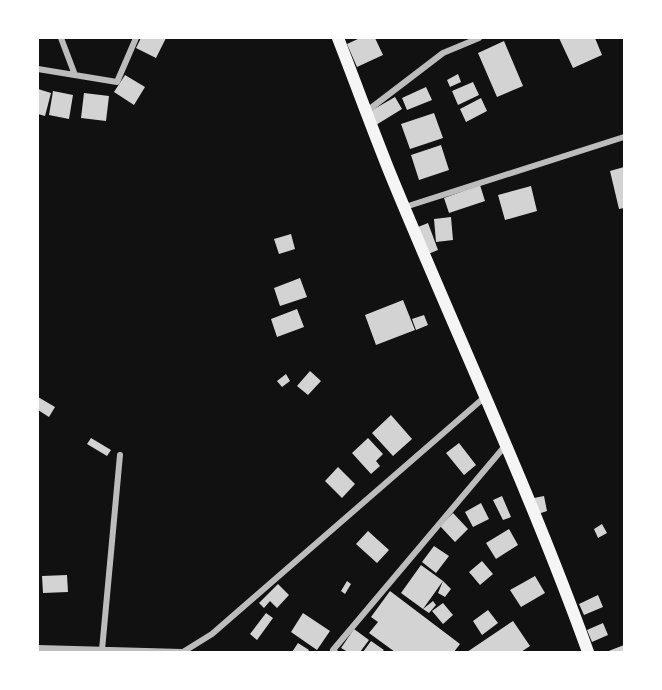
<svg xmlns="http://www.w3.org/2000/svg" width="662" height="690" viewBox="0 0 662 690" font-family="Poppins,sans-serif">
<style>
.building{fill:#d3d3d3}
.lines{fill:none;stroke-linecap:round;stroke-linejoin:round}
.minor{stroke:#bcbcbc;stroke-width:6}
.secondary{stroke:#f5f5f5;stroke-width:12}
</style>
<rect width="100%" height="100%" fill="#111"/>
<path class="building" d="M141,38H166L156,58L136,48Z
M360,38H375L383,55L357,67L347,44Z
M559,38H595L602,55L573,68Z
M504,41L523,86L497,97L478,53Z
M458,74L461,82L450,87L447,80Z
M125,75L145,87L134,105L114,92Z
M473,82L479,95L458,105L452,91Z
M426,87L432,100L407,110L402,98Z
M38,89L51,93L45,116L38,114Z
M53,91L73,95L69,119L49,115Z
M84,93L109,96L106,121L81,118Z
M395,97L402,109L376,125L369,112Z
M481,98L487,111L466,122L460,109Z
M434,113L443,138L410,149L401,124Z
M441,145L449,170L419,180L411,155Z
M624,167V208L619,209L610,171Z
M480,185L485,201L449,213L444,198Z
M531,186L537,211L505,220L498,195Z
M451,217L453,240L436,242L434,219Z
M428,223L438,250L428,254L418,227Z
M291,234L295,249L279,254L274,239Z
M300,278L307,297L280,306L274,288Z
M403,300L415,330L376,345L365,315Z
M297,309L304,327L277,337L271,319Z
M424,315L428,325L416,330L412,319Z
M310,371L321,381L308,395L297,386Z
M286,374L290,381L282,387L277,381Z
M38,397L55,407L49,417L38,410Z
M391,415L412,439L393,456L372,433Z
M91,438L111,450L107,456L87,444Z
M368,438L383,454L376,461L380,466L371,474L352,453Z
M459,443L476,465L464,475L446,453Z
M338,467L355,484L342,498L325,481Z
M502,496L511,517L503,520L493,500Z
M544,496L547,511L538,514L534,498Z
M481,503L489,519L473,527L465,512Z
M453,513L468,529L455,542L440,526Z
M602,524L607,533L598,538L594,529Z
M509,529L518,545L496,559L486,543Z
M368,531L389,550L377,563L356,544Z
M434,546L449,556L436,573L422,562Z
M482,561L493,574L480,585L469,572Z
M421,565L443,581L423,609L401,593Z
M67,575L68,592L43,593L42,576Z
M535,576L545,593L521,607L510,590Z
M347,581L351,584L345,594L341,591Z
M443,581L451,589L445,597L438,593Z
M278,584L289,595L277,608L270,601L264,608L259,603Z
M390,591L460,644L454,652H395L369,633L378,622L371,617Z
M598,595L603,607L584,615L579,604Z
M433,601L436,605L429,613L423,609Z
M443,603L453,615L443,624L432,611Z
M488,610L498,623L482,635L473,621Z
M266,613L273,618L257,640L250,634Z
M303,613L330,631L317,650L291,632Z
M513,621L530,646L521,652H467Z
M603,623L608,635L592,642L587,630Z
M354,629L369,640L360,652H348L341,648Z
M371,641L384,650L382,652H363Z
M298,643L309,650L308,652H292Z
M624,645V652H606Z"/>
<g class="lines">
<path class="minor" d="M61,38L75,75
M38,69L117,82L136,38
M367,111L443,53L479,38
M405,207L624,137
M38,648L182,652
M102,650L120,455
M183,652L212,634L486,396
M335,652L333,650L505,446"/>
<path class="secondary" d="M338,38C356,84 373,131 392,178C457,336 530,491 588,652"/>
</g>
<rect width="662" height="690" fill="none" stroke="#ffffff" stroke-width="78"/>
</svg>
